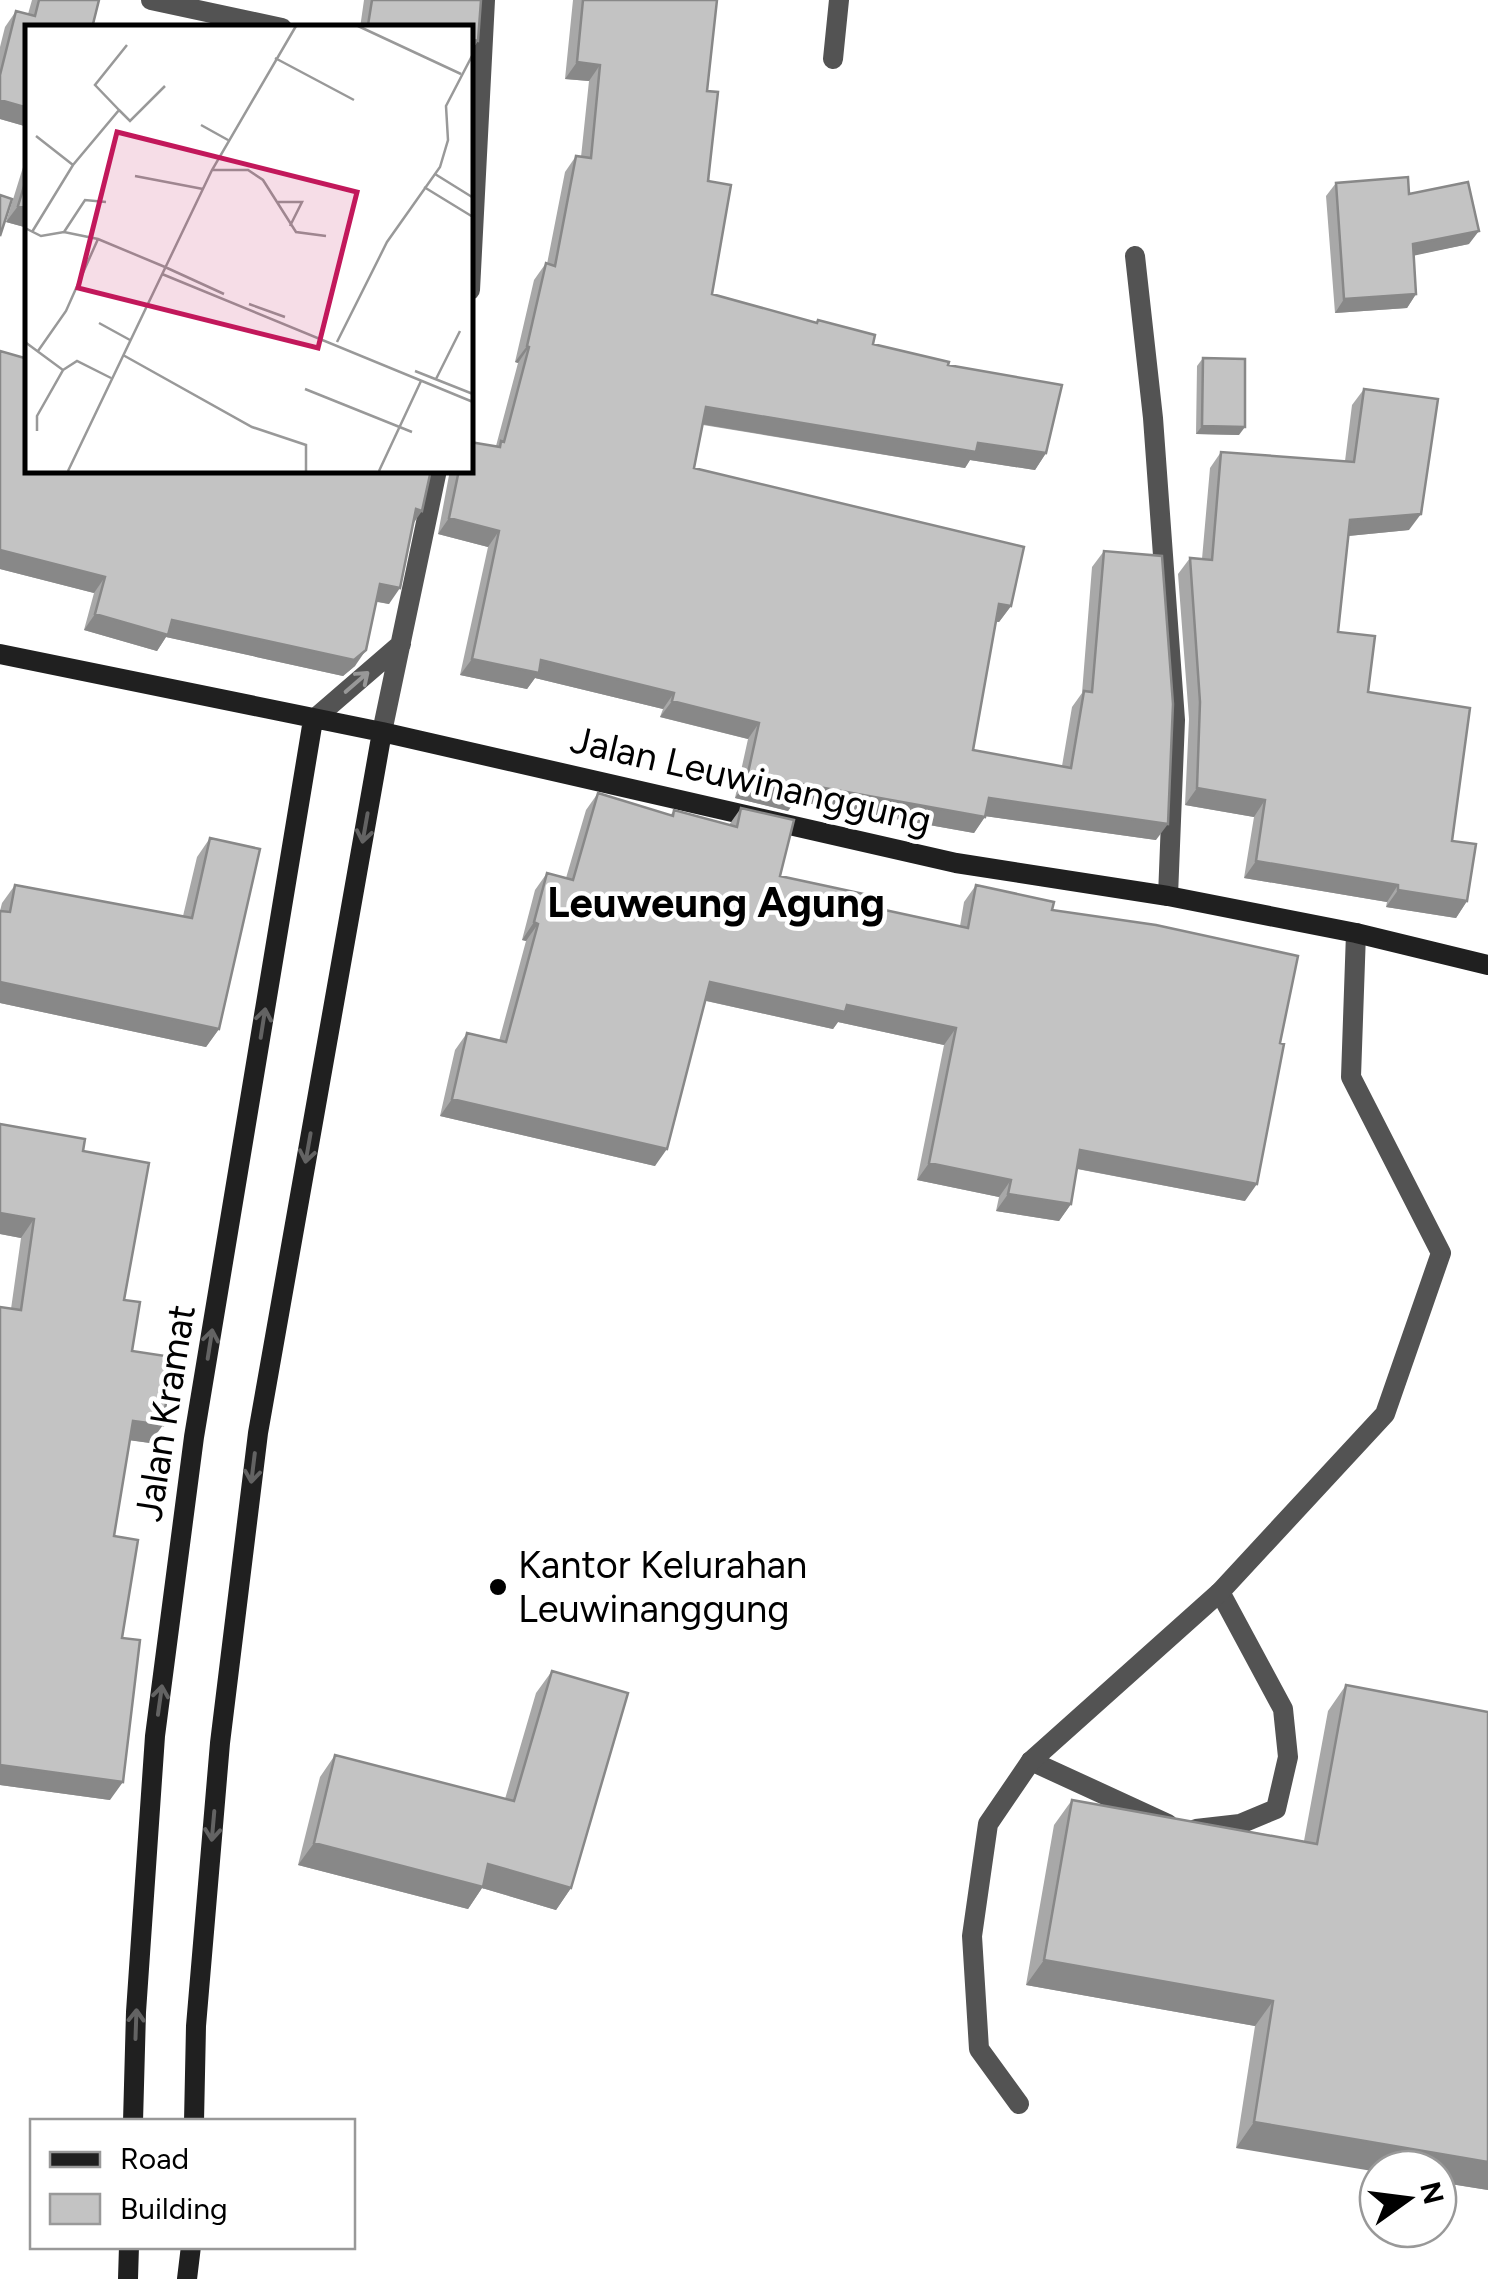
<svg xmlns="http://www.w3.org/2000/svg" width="1488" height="2279" viewBox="0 0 1488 2279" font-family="Figtree,sans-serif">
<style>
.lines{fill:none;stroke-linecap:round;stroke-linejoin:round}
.lane{stroke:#535353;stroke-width:20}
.street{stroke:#535353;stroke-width:20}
.secondary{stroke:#202020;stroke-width:20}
.wall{fill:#a8a8a8}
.shaded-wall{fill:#888}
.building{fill:#c3c3c3;stroke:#888;stroke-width:2.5}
.oneway{stroke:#989898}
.oneway2{stroke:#636363}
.poi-dot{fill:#000;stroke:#fff;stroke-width:4}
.labels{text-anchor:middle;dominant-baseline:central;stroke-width:9;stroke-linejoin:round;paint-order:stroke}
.street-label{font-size:38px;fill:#000;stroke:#fff}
.poi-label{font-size:38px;fill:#000;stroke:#fff;text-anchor:start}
.quarter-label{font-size:42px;font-weight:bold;fill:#000;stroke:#fff}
.inset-road{fill:none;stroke:#999;stroke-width:2.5}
.view{fill:#c2185b;fill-opacity:0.15;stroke:#c2185b;stroke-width:5}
.inset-edge{fill:none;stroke:#000;stroke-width:5}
</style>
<rect width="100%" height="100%" fill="#fff"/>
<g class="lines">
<path class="lane" d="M1031,1761L1168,1824
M1196,1829L1240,1824L1276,1809L1288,1757L1283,1709L1220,1592"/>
<path class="street" d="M151,0L282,28
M833,59L839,0
M1135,256L1153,418L1175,720L1168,896
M470,290L485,0
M313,720L401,644
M382,732L437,470
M1019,2104L979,2049L972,1936L988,1824L1031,1761L1220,1592L1385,1414L1441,1253L1351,1077L1356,933"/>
<path class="secondary" d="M0,654L382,732L956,863L1168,896L1356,933L1488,965
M133,2122L136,2012L155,1736L194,1437L313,720
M194,2122L196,2026L220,1743L258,1433L382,732
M128,2279L129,2246
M187,2279L191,2246"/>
</g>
<path class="wall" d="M32,0H99L28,28V127L0,119V47L5,27L16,11L28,14Z
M364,0H481L478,41L470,52V28H360Z
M573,0H717L707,91L712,294L816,323L818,320L873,344L948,365L1046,453L1035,470L970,460L965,468L703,425L694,468L1011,606L999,622H996L973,750L1062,766L1072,707L1082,693L1092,567L1104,551L1156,840L985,816L974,833L795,801L788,811L735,798L748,739L660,717L663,709L535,678L527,689L460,675L488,547L438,534L450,470H470L496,446L518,363L515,362L534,280L546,263L547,264L565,172L576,156L581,157L589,81L565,79Z
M28,151V228L6,222Z
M1336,183L1409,194L1469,244L1414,255L1416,294L1407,308L1335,313L1326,196Z
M0,351L28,470L413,524L389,604L377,602L355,666L343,676L166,637L157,651L84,630L94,593L0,569Z
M1203,358L1239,435L1196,434L1197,366Z
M1364,389L1409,530L1348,536L1338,632L1368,692L1452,841L1467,901L1456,918L1386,907L1387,902L1244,878L1254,817L1185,805L1189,719L1178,574L1190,558L1202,559L1210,468L1221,452L1345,461L1352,405Z
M598,793L670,816L674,810L729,825L741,808L780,876L871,907L960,926L964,902L976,885L1052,910L1245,1201L1077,1169L1071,1204L1059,1221L996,1211L999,1197L917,1180L944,1045L838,1022L833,1029L706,1001L655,1166L440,1116L455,1050L467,1033L499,1041L526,941L522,940L535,890L547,873L566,878L586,810Z
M210,838L219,1029L206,1047L0,1003V911L2,903L15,885L183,916L197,857Z
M83,1151L124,1300L150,1443L130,1440L114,1536L122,1638L110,1800L0,1785V1307L11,1309L21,1238L0,1234Z
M552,1671L571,1888L556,1910L482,1888L468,1909L298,1865L320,1777L335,1755L505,1799L536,1693Z
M1346,1685L1488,1712V2190L1438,2182V2169L1236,2148L1255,2026L1026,1985L1054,1825L1072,1800L1304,1841L1328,1711Z"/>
<path class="shaded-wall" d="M470,39L478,41L470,52Z
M577,62L600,65L589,81L565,79Z
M0,100L28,108V127L0,119Z
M18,206L28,208V228L6,222Z
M1479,231L1469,244L1403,258L1413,244Z
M1416,294L1407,308L1335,313L1344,299Z
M527,346L529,347L518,363L515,362Z
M706,407L978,443L1046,453L1035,470L970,460L965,468L695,423Z
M1202,426L1245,427L1239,435L1196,434Z
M416,509L422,511L411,527Z
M1421,514L1409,530L1338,537L1350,520Z
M449,518L499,531L488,547L438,534Z
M0,550L105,577L94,593L0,569Z
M380,584L400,588L389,604L369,600Z
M999,604L1011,606L999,622L988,620Z
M95,614L172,620L366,650L355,666L343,676L166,637L157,651L84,630Z
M472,659L541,660L674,693L663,709L535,678L527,689L460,675Z
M672,701L759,723L748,739L660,717Z
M746,782L802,784L985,817L974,833L795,801L788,811L735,798Z
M1197,788L1265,800L1254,817L1185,805Z
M989,798L1168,824L1156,840L977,815Z
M1256,861L1398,885L1387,902L1244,878Z
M1398,890L1467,901L1456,918L1386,907Z
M534,922L538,924L526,941L522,940Z
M0,982L219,1029L206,1047L0,1003Z
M710,982L847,1005L956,1028L944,1045L838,1022L833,1029L698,999Z
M452,1099L667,1149L655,1166L440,1116Z
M1080,1150L1257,1184L1245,1201L1068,1167Z
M929,1163L1011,1180L999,1197L917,1180Z
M1008,1194L1071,1204L1059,1221L996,1211Z
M0,1213L34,1219L21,1238L0,1234Z
M133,1421L163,1425L150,1443L120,1439Z
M0,1765L123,1782L110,1800L0,1785Z
M314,1843L488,1864L571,1888L556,1910L482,1888L468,1909L298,1865Z
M1044,1960L1273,2001L1255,2026L1026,1985Z
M1254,2122L1488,2162V2190L1438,2182V2169H1378V2172L1236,2148Z"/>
<path class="building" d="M39,0H99L92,28H28V108L0,100V75L16,11L35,16Z
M372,0H481L478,41L470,39V28H388L368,25Z
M583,0H717L707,91L718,92L708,181L731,185L712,294L817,323L818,320L875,335L873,344L949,362L948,365L1062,385L1046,453L978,443L976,452L706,407L694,468L1024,547L1011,606L999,604L973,750L1071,768L1084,691L1092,692L1104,551L1162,556L1173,704L1168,824L989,798L985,817L802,784L800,794L746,782L759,723L672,701L674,693L541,660L539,673L472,659L499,531L449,518L459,470H470V442L500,447L501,441L504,442L529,347L527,346L546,263L555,266L576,156L591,158L600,65L577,62Z
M28,173V208L18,206Z
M1408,177L1409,194L1468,182L1479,231L1413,244L1416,294L1344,299L1336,183Z
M0,195L12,199L0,236Z
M0,351L28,359V470H431L422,511L416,509L400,588L380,584L366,650L354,660L172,620L168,635L95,614L105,577L0,550Z
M1203,358L1245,359V427L1202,426Z
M1364,389L1438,399L1421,514L1350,520L1338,632L1375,636L1368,692L1470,708L1452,841L1476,844L1467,901L1398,890V885L1256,861L1265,800L1197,788L1200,702L1190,558L1212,560L1221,452L1354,462Z
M598,793L673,816L674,810L737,827L741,808L794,820L780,876L873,896L871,907L968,928L976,885L1054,902L1052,910L1156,925L1298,956L1280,1043L1284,1044L1257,1184L1080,1150L1071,1204L1008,1194L1011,1180L929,1163L956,1028L847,1005L845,1012L710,982L667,1149L452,1099L467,1033L506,1042L538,924L534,922L547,873L573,880Z
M210,838L260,849L219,1029L0,982V911L10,912L15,885L192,918Z
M0,1124L85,1139L83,1151L149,1163L124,1300L140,1302L132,1351L172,1357L163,1425L133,1421L114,1536L138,1540L122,1638L140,1640L123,1782L0,1765V1307L21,1310L34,1219L0,1213Z
M552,1671L628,1693L571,1888L488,1864L483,1887L314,1843L335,1755L514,1801Z
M1346,1685L1488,1712V2162L1254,2122L1273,2001L1044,1960L1072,1800L1317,1844Z"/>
<defs><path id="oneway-shaft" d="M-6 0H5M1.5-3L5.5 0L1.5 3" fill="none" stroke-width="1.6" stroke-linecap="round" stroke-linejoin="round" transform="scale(2.5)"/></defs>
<use class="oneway" href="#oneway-shaft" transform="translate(357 682) rotate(-41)"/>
<g class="oneway2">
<use href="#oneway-shaft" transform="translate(365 828) rotate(100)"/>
<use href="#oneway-shaft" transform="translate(263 1023) rotate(-81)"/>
<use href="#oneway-shaft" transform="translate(308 1148) rotate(100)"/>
<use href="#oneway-shaft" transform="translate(210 1344) rotate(-81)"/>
<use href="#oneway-shaft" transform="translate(253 1468) rotate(97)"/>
<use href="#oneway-shaft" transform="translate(160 1700) rotate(-82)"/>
<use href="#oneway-shaft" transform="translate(213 1826) rotate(95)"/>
<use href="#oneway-shaft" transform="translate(136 2024) rotate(-88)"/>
</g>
<circle class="poi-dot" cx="498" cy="1587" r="10"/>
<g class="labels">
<g class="street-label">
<text transform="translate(751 780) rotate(13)">Jalan Leuwinanggung</text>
<text transform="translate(165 1413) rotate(-81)">Jalan Kramat</text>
</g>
<g class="poi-label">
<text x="518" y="1565">Kantor Kelurahan<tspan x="518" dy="44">Leuwinanggung</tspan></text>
</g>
<g class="quarter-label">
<text x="716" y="902">Leuweung Agung</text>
</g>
</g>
<g transform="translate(25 25)">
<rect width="448" height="448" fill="#fff"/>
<path class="inset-road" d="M333,1L436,49M250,33L329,75M94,85L105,96L140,61M176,100L203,115M11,111L48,140M187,145H223L238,155L271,207L301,211M410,149L447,172M110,151L178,164M399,162L448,192M253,177H277L265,201M0,203L16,211L39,207L73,214L140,242M7,207L48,140L94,85L70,60L102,20M39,207L60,175L81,177M140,242L199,269M137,249L448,377M224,279L260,292M74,298L105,315M0,317L38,345L12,391V406M312,317L362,217L415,142L423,115L421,81L448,29M13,326L41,286L73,214M98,330L227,402L281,420V446M38,345L52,336L86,353M390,346L448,369M411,354L435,306M280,364L387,407M43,446L187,145L271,1M354,446L396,356"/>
<path class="view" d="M92,107L332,167L293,323L53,263Z"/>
<rect width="448" height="448" class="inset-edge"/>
</g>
<rect x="30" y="2119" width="325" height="130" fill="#ffffff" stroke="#999999" stroke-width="2.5"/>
<rect x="50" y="2152" width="50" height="15" fill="#202020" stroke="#999999" stroke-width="2.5"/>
<text x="120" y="2169" font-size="30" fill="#000000">Road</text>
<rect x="50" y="2194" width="50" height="30" fill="#c3c3c3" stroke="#999999" stroke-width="2.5"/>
<text x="120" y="2219" font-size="30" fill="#000000">Building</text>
<g transform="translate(1408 2199) rotate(76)"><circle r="48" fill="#ffffff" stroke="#999999" stroke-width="2.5"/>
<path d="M0-8L18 38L0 25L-18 38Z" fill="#000000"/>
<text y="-15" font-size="28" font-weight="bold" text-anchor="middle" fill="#000000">N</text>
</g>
</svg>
